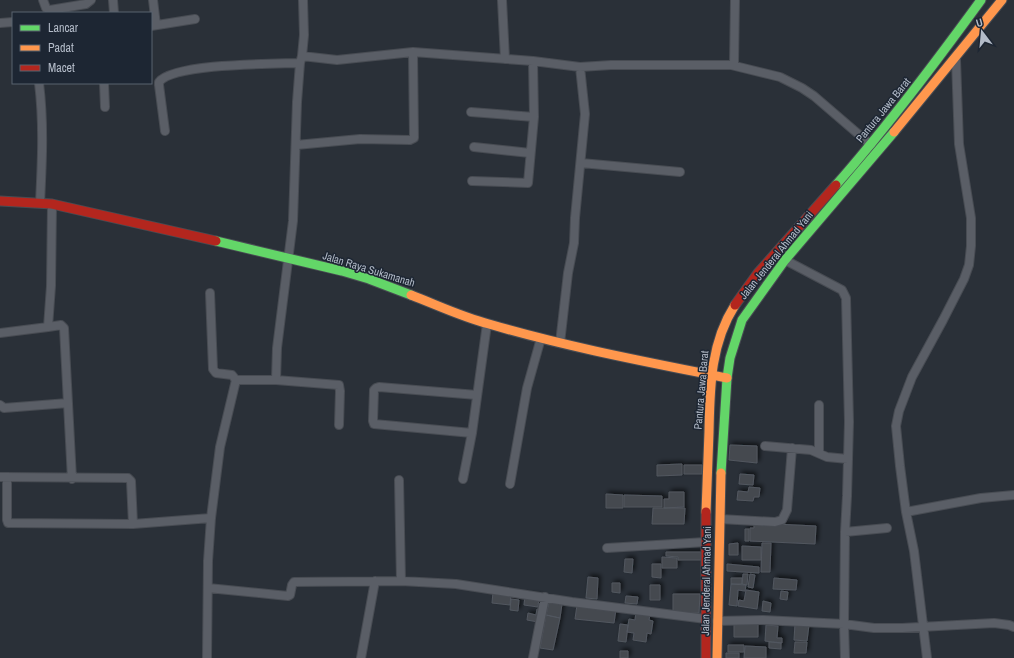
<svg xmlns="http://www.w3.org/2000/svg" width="1014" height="658" viewBox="0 0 1014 658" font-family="'Archivo Narrow',sans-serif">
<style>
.building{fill:#444950;stroke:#52575f;filter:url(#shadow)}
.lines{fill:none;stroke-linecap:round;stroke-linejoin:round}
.street-casing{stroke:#484c53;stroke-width:10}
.fast-casing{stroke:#484c53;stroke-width:11}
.slow-casing{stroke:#484c53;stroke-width:11}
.jam-casing{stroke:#484c53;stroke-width:11}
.street{stroke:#5a5e66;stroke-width:8}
.fast{stroke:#63d668;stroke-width:9}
.slow{stroke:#ff974d;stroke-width:9}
.jam{stroke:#b3261e;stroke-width:9}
.labels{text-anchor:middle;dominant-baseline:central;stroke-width:3;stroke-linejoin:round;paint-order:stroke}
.street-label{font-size:11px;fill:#b4bcc9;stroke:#1d2633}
</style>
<defs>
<filter id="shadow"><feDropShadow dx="2.5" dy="-2.5" stdDeviation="2" flood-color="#0009"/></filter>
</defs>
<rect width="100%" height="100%" fill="#2a3038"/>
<path class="building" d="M730,445L757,446V463L729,460Z
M682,464V475L657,476V465Z
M684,465H702V474H684Z
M740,474L754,475L753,485L739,484Z
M749,487L760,488L759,497H754L753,501L737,500L738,491L748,492Z
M669,492H684V507L664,508V499H669Z
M606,494L623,495V508H606Z
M624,495L662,496V507H624Z
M653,508H685L684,524H652Z
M754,523L816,526L815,544L750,541V528H754Z
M745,529H749V541H745Z
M738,543V555H729V544Z
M762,543H771L770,572H761Z
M742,546L761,547V560H742Z
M666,552H701V560H678V557L666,556Z
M662,557L677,558V568H662Z
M625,559H633L632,573L624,572Z
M652,564H661V578L652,577Z
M727,564L759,567V573L727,571Z
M743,574H748L747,585L742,584Z
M750,574L755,575L753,588L748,587Z
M588,577L598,578L597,599L586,598Z
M731,578H742V584H731Z
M774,578L797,580L796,590L773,589Z
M612,583H620V593L612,592Z
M731,584L746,585L745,591L738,590L737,606L729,605Z
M650,585H660V600H650Z
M746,590L759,592L757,609L738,606L739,600L744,601Z
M781,591L788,592L787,600L780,599Z
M493,592L511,594L510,605L492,603Z
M673,594H700L699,613H673Z
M525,596L539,597L538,607L524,605Z
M626,596L638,597L637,604L625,603Z
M511,599L519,600L518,611L510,610Z
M763,601L771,603L770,612L762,611Z
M549,602L562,604L560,618L546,615Z
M577,605L616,609L614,623L575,619Z
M537,609L540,610L538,622L527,620L528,613L536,615Z
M636,612L650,614L649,620L653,621L651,634L647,633L646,642L633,640L634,633L627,632L629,619L635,620Z
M546,615L560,618L553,650L540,648Z
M734,623H758V637H734Z
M620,624L628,625L626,642L618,641Z
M795,624L809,625L807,641L794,640Z
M766,625L778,626L777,638H782V643L765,641Z
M769,642L781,643V649L769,648Z
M795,642H807L806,653H794Z
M728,645H744V652H728Z
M745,646L766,647V658H744Z
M620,651H628V658H620Z
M726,653H739V658H726Z"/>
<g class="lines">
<g class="street-casing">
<path id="street" d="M43,0L46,8L50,10L86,4L91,0
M113,0L114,13
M153,0L156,25
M502,0L505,59
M0,23L13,22
M151,26L195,19
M302,56L337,60L413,52L533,61L580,67L611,65H731L780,77L802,88L814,96L871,145
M734,65L735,0
M39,83C44,123 42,163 40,203
M104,83L105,107
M471,112L534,117
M165,131L159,85V82C174,63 274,64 300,63
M296,145L360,139L410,140L414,138L413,52
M474,147L530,153
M581,163L680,172
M472,181L528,183L534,117L533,61
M785,260L842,290L846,298L849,422L847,496L845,532L844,624L845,658
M210,293L213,369L216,373L232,375L236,380
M48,327L61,325L64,328L72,479
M0,333L48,327L51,286L52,204
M560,343L568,273L574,243L575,218L585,114L580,67
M276,380L339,385L340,391L339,425
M0,405L4,408L68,403
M472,433L374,424L373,421L374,390L376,388L379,387L477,395
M765,446L811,450L827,457L848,459
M819,452V405
M0,477L128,478L131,481L133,524L211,518
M7,477V520L8,523L133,524
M463,479L472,433L487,324
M399,480L401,581
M510,484L527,388L541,338
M906,512L981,498L1014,495
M720,519L775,522L782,520L787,510L792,448
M845,532L887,528
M607,548L706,542
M208,588L288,596L290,595L292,585L294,582L401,581L456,584L572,602L706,619
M717,621L763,620L844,624L874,628H902L994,623L1009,625L1014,627
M207,658L208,561L211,518L220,447L236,380H276L277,348L293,221L297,102L300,63L302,56L304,35L303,0
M361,658L375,581
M533,658L545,597
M927,658L914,551L906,512L900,466L896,426L899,411L912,377L943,320L964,279L969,265L971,246V218L959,144L956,60"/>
</g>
<g class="fast-casing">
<path id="fast" d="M836,185C888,126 935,63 981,0
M216,241L342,271L369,279L411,295
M721,473L727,378L730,358L742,320L785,260L894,132"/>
</g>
<g class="slow-casing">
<path id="slow" d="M894,132L1002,0
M411,295C437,305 462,317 489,324C567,347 647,362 727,378
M706,512C707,485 708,459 709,432C710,388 710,344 735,305
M717,658L721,473"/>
</g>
<g class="jam-casing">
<path id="jam" d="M0,201L52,204L216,241
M735,305L758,273L836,185
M706,658V512"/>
</g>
<use href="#street" class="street"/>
<use href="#fast" class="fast"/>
<use href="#slow" class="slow"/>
<use href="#jam" class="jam"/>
</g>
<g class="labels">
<g class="street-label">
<text transform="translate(883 110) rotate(-51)">Pantura Jawa Barat</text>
<text transform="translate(776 255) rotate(-51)">Jalan Jenderal Ahmad Yani</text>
<text transform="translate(369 269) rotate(17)">Jalan Raya Sukamanah</text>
<text transform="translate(701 390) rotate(-85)">Pantura Jawa Barat</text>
<text transform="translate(706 581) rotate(-89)">Jalan Jenderal Ahmad Yani</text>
</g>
</g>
<rect x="12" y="12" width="140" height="72" fill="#1d2633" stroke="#59626f"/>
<rect x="20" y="25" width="20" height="6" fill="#63d668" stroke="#59626f"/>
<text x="48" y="32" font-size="12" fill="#b4bcc9">Lancar</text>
<rect x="20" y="45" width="20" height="6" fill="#ff974d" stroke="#59626f"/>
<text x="48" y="52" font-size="12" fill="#b4bcc9">Padat</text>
<rect x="20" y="65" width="20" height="6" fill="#b3261e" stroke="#59626f"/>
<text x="48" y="72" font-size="12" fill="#b4bcc9">Macet</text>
<g transform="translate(982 32) rotate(344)" stroke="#1d2633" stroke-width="3" paint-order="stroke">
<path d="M0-3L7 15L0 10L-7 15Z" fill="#b4bcc9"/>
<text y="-6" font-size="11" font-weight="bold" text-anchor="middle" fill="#b4bcc9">U</text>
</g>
</svg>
